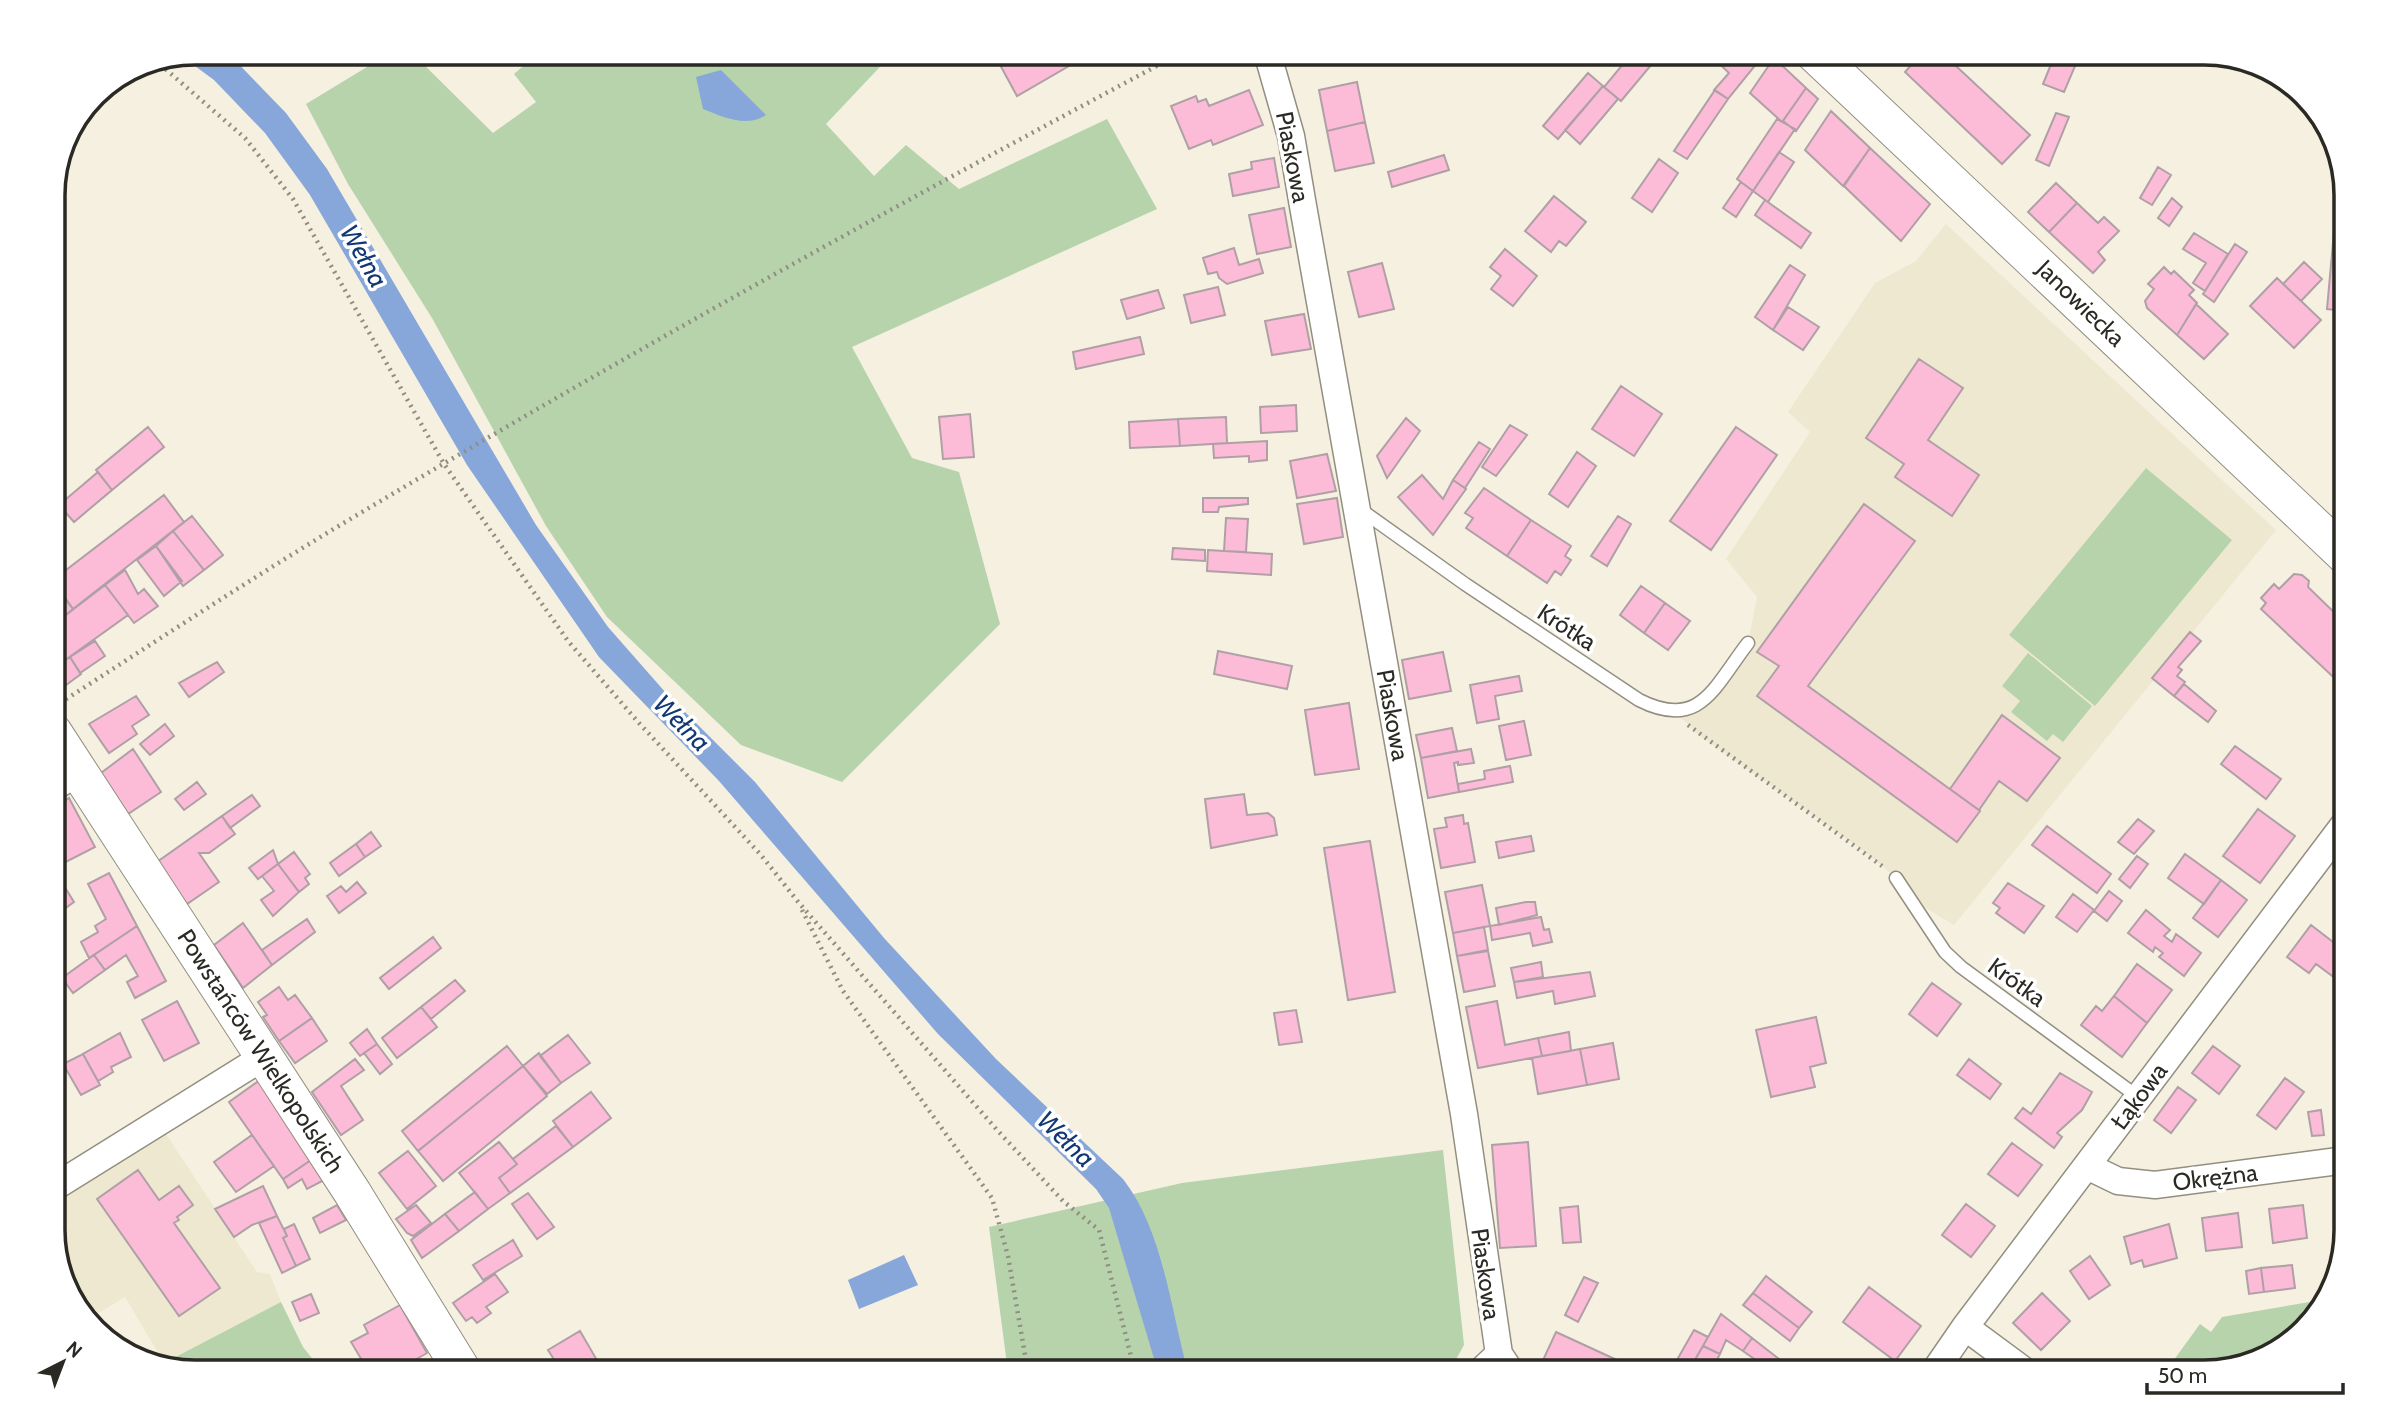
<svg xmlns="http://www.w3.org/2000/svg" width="2399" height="1425" viewBox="0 0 2399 1425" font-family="Cabin,sans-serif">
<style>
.built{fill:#efe8d0}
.green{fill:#b6d3ab}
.water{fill:#87a7da}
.building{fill:#fcbcd8;stroke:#b0a0a6;stroke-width:2}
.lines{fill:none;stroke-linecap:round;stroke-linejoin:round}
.lane-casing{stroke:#938f80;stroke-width:15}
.street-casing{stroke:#938f80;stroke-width:29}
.secondary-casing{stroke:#938f80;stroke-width:39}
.path{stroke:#908d82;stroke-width:4.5;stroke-dasharray:2 5;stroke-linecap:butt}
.lane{stroke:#fff;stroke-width:12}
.street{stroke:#fff;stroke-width:26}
.secondary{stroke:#fff;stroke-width:37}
.labels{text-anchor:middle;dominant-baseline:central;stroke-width:7;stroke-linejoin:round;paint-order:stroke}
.street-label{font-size:24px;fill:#2b2923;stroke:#fff}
.water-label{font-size:26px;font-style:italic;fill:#113874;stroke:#fff}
.rim{fill:none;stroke:#2b2923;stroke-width:3.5}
</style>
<rect width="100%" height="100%" fill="#f5f0e0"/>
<path class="built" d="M1946,224L2276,530L1954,925L1914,901L1896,878L1868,854L1696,733L1676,712L1686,711L1748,643L1757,597L1726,559L1810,432L1788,412L1875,283L1916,261Z
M164,1131L257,1272L270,1274L281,1302L164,1363L125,1297L89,1319L72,1302L53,1240V1199Z"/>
<path class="green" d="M390,53H412L493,133L536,102L514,74L538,53H893L826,124L874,176L906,145L959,189L1107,119L1157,209L852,347L912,458L959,472L1000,624L842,782L741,745L607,617L546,526L432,318L348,184L306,104Z
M2146,468L2232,540L2095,706L2009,635Z
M2028,653L2092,706L2063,742L2053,734L2047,741L2011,712L2020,701L2002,686Z
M1443,1150L1464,1345L1449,1372H1008L989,1227L1182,1183Z
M2327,1299L2326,1303L2276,1353L2231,1363L2205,1372H2173L2168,1368L2200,1324L2211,1332L2222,1317Z
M281,1302L303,1347L323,1372H194L162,1364Z"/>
<path class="water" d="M194,53H228L286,113L327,169L536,525L608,627L666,693L755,782L884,938L996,1059L1123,1179C1163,1230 1171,1311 1188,1372H1158L1109,1208L1096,1189L938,1034L719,781L599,657L467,465L310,195L265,133L214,80L180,55Z
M721,70L766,115C746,128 723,117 703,109L696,77Z
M904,1255L918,1285L859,1309L848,1280Z"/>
<path class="building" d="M993,52H1086L1088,55L1017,96Z
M1373,52H1388L1390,60L1375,63Z
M1633,52H1662L1621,101L1604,87Z
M1707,52H1766L1728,99L1714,90L1729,73Z
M1923,52H1941L2030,135L2002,164L1905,72Z
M2056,52H2081L2064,92L2043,84Z
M1774,58L1806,88L1782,122L1750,93Z
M1588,73L1603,86L1558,139L1543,126Z
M1357,82L1365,122L1327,131L1319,90Z
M1603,86L1618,99L1580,144L1565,130Z
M1806,88L1818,99L1796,131L1783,121Z
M1249,90L1263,125L1213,145L1211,140L1189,149L1171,106L1196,96L1198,102L1206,99L1209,106Z
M1715,90L1728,99L1687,159L1674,151Z
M1831,111L1870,148L1843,186L1805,150Z
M2056,113L2069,117L2049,166L2036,160Z
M1777,119L1795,129L1753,191L1737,179Z
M1365,122L1374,163L1335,171L1327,131Z
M1870,148L1930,204L1901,241L1844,186Z
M1779,152L1794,162L1768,202L1753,191Z
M1444,155L1449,170L1392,187L1388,172Z
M1274,158L1279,187L1233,196L1229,174L1252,169L1251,162Z
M1659,159L1678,173L1652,212L1632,198Z
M2340,165L2346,185L2345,311L2327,309Z
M2158,167L2171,175L2152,205L2140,198Z
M1741,182L1753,191L1736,217L1723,208Z
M2056,183L2077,203L2049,232L2028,212Z
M1554,196L1586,222L1566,246L1559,241L1551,252L1525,231Z
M2172,198L2182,207L2169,226L2158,218Z
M1765,200L1811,233L1801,248L1755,215Z
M2077,203L2098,223L2104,217L2119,231L2098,252L2105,260L2093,273L2049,232Z
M1284,208L1291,247L1257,254L1249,215Z
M2194,233L2228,254L2205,291L2193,283L2206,263L2183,249Z
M2235,244L2247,252L2214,302L2203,294Z
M1234,248L1239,265L1259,259L1263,273L1227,284L1219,278L1217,272L1208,274L1203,258Z
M1505,249L1537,276L1513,306L1491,289L1501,276L1490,267Z
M2304,262L2322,279L2301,301L2283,284Z
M1382,263L1394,309L1359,317L1348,272Z
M1790,265L1805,275L1773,330L1755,317Z
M2164,267L2171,274L2174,271L2194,290L2189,295L2197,303L2177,335L2147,308L2145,301L2154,289L2148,284Z
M2277,278L2321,320L2294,348L2250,306Z
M1218,287L1225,315L1191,323L1184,295Z
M1158,290L1164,308L1127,319L1121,300Z
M2196,304L2228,334L2204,359L2177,335Z
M1788,307L1819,327L1803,350L1773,330Z
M1304,314L1311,349L1272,355L1265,321Z
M1140,337L1144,354L1076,369L1073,352Z
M1919,359L1963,388L1928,440L1979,475L1952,516L1895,477L1904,464L1866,438Z
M1621,386L1662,414L1634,456L1592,429Z
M1296,405L1297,431L1261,433L1260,407Z
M970,414L974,457L943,459L939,417Z
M1226,417L1227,443L1180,446L1178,419Z
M1406,418L1420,431L1387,478L1377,456Z
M1178,419L1180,446L1130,448L1129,422Z
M1510,425L1527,435L1496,476L1482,467Z
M148,427L164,447L112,490L96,470Z
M1736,427L1777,455L1711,550L1670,521Z
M1267,441V460L1249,462V456L1214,458L1213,444Z
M1479,442L1490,449L1465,488L1453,480Z
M1577,452L1596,466L1568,507L1549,494Z
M1327,454L1336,491L1297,498L1290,461Z
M53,461L63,473L53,483Z
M98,472L112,490L74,522L59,505Z
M1422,475L1443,499L1453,480L1466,489L1433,535L1398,497Z
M1484,488L1531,520L1507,556L1466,528L1473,518L1465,513Z
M164,495L184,522L73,609L53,580Z
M1203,498H1248V504L1219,507L1218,512H1203Z
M1337,498L1343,537L1304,544L1297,504Z
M1864,504L1915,541L1808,686L1980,811L1957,842L1757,696L1779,666L1757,652Z
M192,516L223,555L204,570L173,531Z
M1618,516L1631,524L1607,566L1591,556Z
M1226,518L1248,519L1246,552L1224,551Z
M1531,520L1571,546L1565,556L1571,560L1561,575L1555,571L1547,583L1507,556Z
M173,531L204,570L183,586L156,546Z
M156,546L182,581L164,596L137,560Z
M1173,548L1205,550V561L1172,559Z
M1208,550L1272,554L1271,575L1207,571Z
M125,570L138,594L144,589L158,606L134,623L105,585Z
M2294,574L2302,575L2309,581L2308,587L2346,624V689L2261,609L2266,603L2261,598L2274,584L2279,589Z
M53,584L73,609L53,625Z
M105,585L128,615L54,668L53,625Z
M1641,586L1665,603L1644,633L1620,615Z
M1665,603L1690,621L1668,650L1644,633Z
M2190,632L2201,641L2178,667L2182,670L2177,676L2185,682L2174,696L2152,678Z
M95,641L105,656L80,673L70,657Z
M1218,651L1292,666L1287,689L1214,674Z
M1443,652L1451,691L1409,699L1402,660Z
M70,657L81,674L66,685L54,668Z
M217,662L224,672L189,697L179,683Z
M1519,676L1522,691L1495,696L1499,719L1477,723L1470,685Z
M2184,684L2216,711L2208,722L2174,696Z
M136,696L149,715L132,726L137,734L109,753L89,724Z
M1349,703L1359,769L1315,775L1305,710Z
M2002,715L2060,758L2027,801L1999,781L1979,810L1950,789Z
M1524,721L1531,755L1506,760L1499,726Z
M165,724L174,736L150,755L140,744Z
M1452,728L1457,751L1421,758L1416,735Z
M2235,746L2281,779L2266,799L2221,764Z
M133,749L161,792L128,814L101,773Z
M1471,749L1474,763L1458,765V762L1454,763L1459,792L1428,798L1421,758Z
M1510,766L1513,782L1459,792L1458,784L1485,779L1484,771Z
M197,782L206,794L184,810L175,799Z
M1244,794L1247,815L1268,813L1274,818L1277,835L1211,848L1205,799Z
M252,795L260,806L230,828L222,816Z
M69,798L95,847L58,866L53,856V808Z
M2258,809L2295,836L2260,883L2223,856Z
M1463,815L1464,824L1468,823L1475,862L1441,868L1434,829L1447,827L1445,818Z
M222,816L235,834L209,853H199L219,882L187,904L157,862Z
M2138,819L2154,831L2134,854L2118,842Z
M2047,826L2111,874L2097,893L2032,845Z
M371,832L381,846L365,857L356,844Z
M1531,836L1534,851L1499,858L1496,842Z
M1370,841L1395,992L1348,1000L1324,848Z
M356,844L365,857L339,876L330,863Z
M273,850L278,864L258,879L249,868Z
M294,852L310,874L305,878L309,884L299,892L278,864Z
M2185,854L2221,880L2204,904L2168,878Z
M2137,856L2148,864L2130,888L2119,879Z
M278,864L299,892L273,916L261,900L274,891L262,876Z
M109,873L137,926L89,958L81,942L98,932L95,926L106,919L88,884Z
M2221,880L2247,900L2218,937L2193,918Z
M357,882L366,893L339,913L327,896L341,886L346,892Z
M2008,883L2044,906L2024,933L1996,913L2000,908L1993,903Z
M1482,885L1490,926L1453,933L1445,892Z
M66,889L74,902L53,917V898Z
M2109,891L2122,901L2107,921L2094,911Z
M2073,894L2094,910L2077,932L2056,917Z
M1526,902H1535L1537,915L1499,925L1496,908Z
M2146,910L2170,930L2164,936L2172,942L2176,934L2201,953L2184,976L2159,957L2163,953L2155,947L2153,952L2128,933Z
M1541,917L1544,930L1549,929L1552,942L1533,946L1530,933L1492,940L1490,926Z
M307,919L315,932L272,965L262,950Z
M243,923L272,965L243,988L214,945Z
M2311,925L2346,952V971L2339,981L2316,964L2309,973L2287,957Z
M137,926L166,981L135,998L127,982L138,976L126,955L105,970L94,955Z
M1484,927L1488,950L1457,956L1453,933Z
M433,937L441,948L389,989L380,978Z
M1488,951L1495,986L1464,992L1457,956Z
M94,955L105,970L73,993L62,978Z
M1541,962L1543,977L1514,982L1511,968Z
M2137,964L2172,990L2147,1023L2114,996Z
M1590,972L1595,996L1555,1004L1553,991L1517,998L1514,982Z
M455,980L465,991L431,1019L421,1007Z
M1932,983L1961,1004L1937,1036L1909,1014Z
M279,987L288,1000L295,995L312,1018L279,1041L263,1017L267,1015L258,1002Z
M2114,996L2147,1023L2122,1057L2081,1025L2096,1006L2102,1011Z
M177,1001L199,1043L164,1061L142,1020Z
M1497,1001L1505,1045L1538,1038L1542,1056L1478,1068L1466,1007Z
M421,1007L437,1027L397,1058L382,1038Z
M1296,1010L1302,1042L1279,1045L1274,1013Z
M1816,1017L1826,1063L1810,1067L1815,1087L1771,1097L1756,1030Z
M312,1018L327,1041L295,1063L279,1041Z
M367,1029L377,1044L360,1056L350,1043Z
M1569,1032L1571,1051L1542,1056L1538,1038Z
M120,1033L131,1057L111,1067L113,1072L98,1081L83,1054Z
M568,1035L590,1063L561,1083L540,1056Z
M2346,1041V1058L2336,1059L2334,1043Z
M1613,1043L1619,1079L1587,1085L1580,1049Z
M377,1044L392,1064L380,1074L364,1053Z
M507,1046L523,1066L418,1151L402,1131Z
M2213,1046L2240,1066L2219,1094L2192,1073Z
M1580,1049L1587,1085L1538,1094L1532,1058Z
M539,1053L561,1083L547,1094L523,1066Z
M83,1054L100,1085L81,1095L63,1064Z
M355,1059L364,1070L341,1086L363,1120L341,1135L312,1092Z
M1969,1059L2001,1084L1990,1099L1957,1075Z
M523,1066L547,1096L443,1181L418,1151Z
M2060,1073L2092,1092L2082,1110L2057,1133L2062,1137L2054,1148L2015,1118L2023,1108L2031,1114Z
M2285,1078L2304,1092L2276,1129L2257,1115Z
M260,1080L314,1158L283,1179L229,1102Z
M2178,1087L2196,1100L2171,1133L2154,1120Z
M591,1092L611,1118L573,1147L553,1121Z
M2321,1110L2324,1135L2312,1136L2308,1112Z
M556,1126L573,1147L510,1193L499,1178L517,1164L513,1159Z
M252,1135L274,1166L236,1192L214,1162Z
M499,1142L517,1164L499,1178L510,1193L488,1209L459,1173Z
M1528,1142L1536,1246L1500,1248L1492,1145Z
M2012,1143L2042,1165L2018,1196L1988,1174Z
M408,1151L436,1186L407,1209L379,1173Z
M314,1158L326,1179L307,1189L302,1179L288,1188L283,1179Z
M138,1170L159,1200L179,1186L193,1205L177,1217L179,1220L174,1223L220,1288L179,1316L97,1199Z
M263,1186L277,1216L252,1225L234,1237L215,1209Z
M475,1192L488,1209L459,1231L445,1214Z
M528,1193L554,1227L537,1239L512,1204Z
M1966,1204L1995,1226L1971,1257L1942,1235Z
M337,1205L346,1220L320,1233L313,1218Z
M416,1205L431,1223L413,1236L407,1233L396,1219Z
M2303,1205L2307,1238L2273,1243L2269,1209Z
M1578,1206L1581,1242L1563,1243L1560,1208Z
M2238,1213L2242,1247L2206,1251L2202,1218Z
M445,1214L459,1231L422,1258L411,1240Z
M277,1216L287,1236L283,1238L296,1266L282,1273L259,1223Z
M294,1224L310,1259L296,1266L283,1238L287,1236L284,1229Z
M2169,1224L2177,1258L2144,1267L2142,1260L2131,1264L2124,1237Z
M513,1240L522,1256L483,1280L473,1265Z
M2090,1256L2110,1285L2089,1299L2070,1271Z
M2292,1265L2295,1288L2264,1292L2261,1268Z
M2261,1268L2264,1292L2249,1294L2246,1271Z
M495,1274L508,1292L486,1307L491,1313L477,1323L472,1317L466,1321L453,1303Z
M1766,1276L1812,1312L1799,1328L1753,1293Z
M1584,1277L1598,1283L1578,1322L1565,1315Z
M1869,1287L1921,1326L1895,1361L1843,1322Z
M1753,1293L1799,1328L1790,1341L1743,1305Z
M2042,1293L2070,1321L2041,1350L2013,1323Z
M311,1294L319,1313L300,1321L292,1302Z
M400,1305L427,1353L394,1372L388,1367L379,1372H369L351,1342L368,1333L364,1325Z
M1721,1314L1752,1338L1743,1351L1726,1340L1720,1354L1703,1346Z
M1694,1330L1708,1337L1688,1372H1681L1673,1367Z
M580,1331L598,1362L579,1372H562L548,1350Z
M1556,1332L1643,1372L1538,1371Z
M1752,1338L1793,1370L1791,1372H1773L1743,1351Z
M1703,1346L1720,1354L1711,1371L1714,1372H1688Z
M1761,1364L1773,1372H1756Z"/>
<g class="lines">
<g class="lane-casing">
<path id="lane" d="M1361,510L1465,584L1639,700C1700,731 1714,687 1748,643
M1896,878L1945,952L1961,967L2138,1097"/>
</g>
<g class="street-casing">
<path id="street" d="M1267,52L1291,136L1303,206L1464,1114L1499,1354L1511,1372
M53,788L79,771
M2087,1166L2118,1181L2155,1185L2346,1160
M53,1188L265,1056
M1965,1327L2026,1372
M1480,1372L1499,1354
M1934,1372L1965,1327L2346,822"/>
</g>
<g class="secondary-casing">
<path id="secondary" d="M1813,52L2346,556
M53,732L352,1192L463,1372"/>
</g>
<path class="path" d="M155,60L245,138L293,199L444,464L568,641L639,723L761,855L799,903L997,1130L1063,1201L1099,1230L1135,1372
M60,703C155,642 250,579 347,521C621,357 901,202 1183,52
M1688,725L1882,866
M802,910L843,991L992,1198L1008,1256L1028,1372"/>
<use href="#lane" class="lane"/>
<use href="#street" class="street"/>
<use href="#secondary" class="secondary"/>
</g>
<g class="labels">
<g class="street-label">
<text transform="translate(1293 157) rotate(79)">Piaskowa</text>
<text transform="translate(2081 303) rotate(44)">Janowiecka</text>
<text transform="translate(1567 627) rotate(33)">Krótka</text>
<text transform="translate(1393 715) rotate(80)">Piaskowa</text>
<text transform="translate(2017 982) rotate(36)">Krótka</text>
<text transform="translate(261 1051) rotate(57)">Powstańców Wielkopolskich</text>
<text transform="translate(2139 1096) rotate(-53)">Łąkowa</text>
<text transform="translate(2215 1177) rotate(-7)">Okrężna</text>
<text transform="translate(1486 1274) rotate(82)">Piaskowa</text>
</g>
<g class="water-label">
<text transform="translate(364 256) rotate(60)">Wełna</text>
<text transform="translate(682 723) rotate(45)">Wełna</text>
<text transform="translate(1066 1139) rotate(44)">Wełna</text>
</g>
</g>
<path d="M0 0H2399V1425H0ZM195 65H2204A130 130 0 0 1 2334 195V1230A130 130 0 0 1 2204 1360H195A130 130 0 0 1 65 1230V195A130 130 0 0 1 195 65Z" fill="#fff" fill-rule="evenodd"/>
<path class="rim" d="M195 65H2204A130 130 0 0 1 2334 195V1230A130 130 0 0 1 2204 1360H195A130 130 0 0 1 65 1230V195A130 130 0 0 1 195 65Z"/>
<g transform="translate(63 1362) rotate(42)" stroke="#ffffff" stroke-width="5" paint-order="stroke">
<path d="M0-5L12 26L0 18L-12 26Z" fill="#2b2923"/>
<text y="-10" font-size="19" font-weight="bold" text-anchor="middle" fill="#2b2923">N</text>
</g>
<path d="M2147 1383v10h196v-10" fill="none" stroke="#2b2923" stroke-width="3.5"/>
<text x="2158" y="1383" font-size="21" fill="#2b2923" stroke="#ffffff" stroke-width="5" paint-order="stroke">50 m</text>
</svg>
